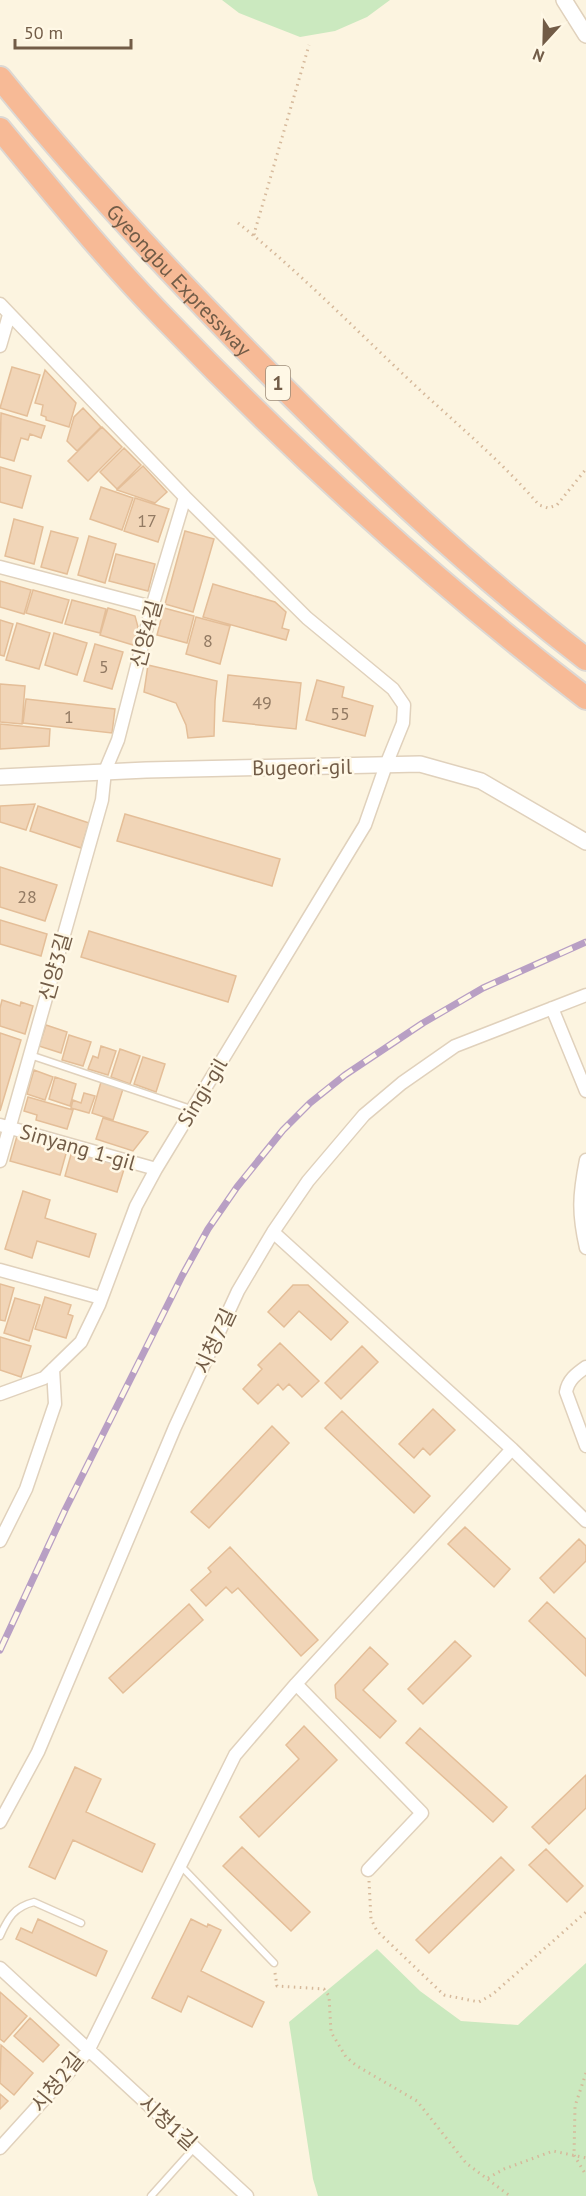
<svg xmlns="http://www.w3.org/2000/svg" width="586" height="2196" viewBox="0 0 586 2196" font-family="'PT Sans','Noto Sans KR',sans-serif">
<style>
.green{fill:#cbe9bf}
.building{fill:#f1d5b7;stroke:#e4be98;stroke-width:1.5}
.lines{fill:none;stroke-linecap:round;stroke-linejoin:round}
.service-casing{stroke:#e0d1bc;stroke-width:9}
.minor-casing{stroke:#e0d1bc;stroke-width:15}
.tertiary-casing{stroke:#e0d1bc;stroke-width:18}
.motorway-casing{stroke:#ddd8d3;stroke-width:26}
.path{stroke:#d6b99b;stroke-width:3;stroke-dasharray:1.5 4.5;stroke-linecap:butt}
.service{stroke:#fff;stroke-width:6}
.minor{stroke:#fff;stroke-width:12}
.tertiary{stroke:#fff;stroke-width:15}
.motorway{stroke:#f7ba96;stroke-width:22}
.rail-casing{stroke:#b89fc4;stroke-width:7}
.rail{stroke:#fff8e6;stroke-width:4.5;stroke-dasharray:14;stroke-linecap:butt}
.labels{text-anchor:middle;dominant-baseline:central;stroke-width:5;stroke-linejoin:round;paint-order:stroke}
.number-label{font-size:18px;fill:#927a63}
.shield{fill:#fff8e6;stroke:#9c8b77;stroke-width:1.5}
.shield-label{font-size:20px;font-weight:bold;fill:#725c47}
.street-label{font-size:21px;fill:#725c47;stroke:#fff8e6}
</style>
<rect width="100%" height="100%" fill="#fcf4e0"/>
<path class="green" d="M222,0H390L367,17L335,31L300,37L239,13Z
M377,1949L420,1991L461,2021L518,2025L586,1963V2196H318L313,2179L289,2022Z"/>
<path class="building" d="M12,367L40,375L27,416L0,408Z
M45,370L76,403L69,427L46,420V417L41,415L43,405L35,403Z
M83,408L101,427L77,451L67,441L74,417Z
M1,413L45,426L41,438L30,434L28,440L21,438L14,461L0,457Z
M102,427L122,447L88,481L68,461Z
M124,448L141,465L117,489L100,472Z
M143,466L167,492L155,503L117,490Z
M0,467L31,476L22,508L0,502Z
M101,487L133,498L122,530L90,519Z
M135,498L169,509L158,542L124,531Z
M14,519L43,527L34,564L5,556Z
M51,531L78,538L67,574L41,567Z
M185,531L214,539L193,612L165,604Z
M89,536L116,544L105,583L78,575Z
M116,554L155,564L148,591L109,581Z
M0,581L31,590L24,614L0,607Z
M213,584L275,602L286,612L282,628L289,630L286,640L203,617Z
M33,590L69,600L62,623L26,613Z
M72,600L106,609L100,633L65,624Z
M108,608L135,616L138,627L133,645L100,635Z
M164,608L194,616L187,643L157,635Z
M196,617L230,626L220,664L186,654Z
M0,620L13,624L4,656L0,655Z
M17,623L50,633L39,669L6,660Z
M54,633L87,643L77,675L45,665Z
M95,644L123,652L112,689L84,681Z
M148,665L217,681L215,701L214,736L188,738L186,725L176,703L144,692Z
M228,675L301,683L296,729L223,721Z
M317,680L344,687L342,697L373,706L365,736L306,720Z
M0,684L25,686L22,724L0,722Z
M26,699L115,709L112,733L23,723Z
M0,724L50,729L49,746L0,749Z
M35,804L26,830L0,822V806Z
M38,806L89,823L81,848L30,831Z
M125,814L280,859L272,886L117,841Z
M0,867L57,885L45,921L0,907Z
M0,920L47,934L41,956L0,944Z
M89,931L236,976L228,1002L81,957Z
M2,1000L20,1006L21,1002L33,1006L25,1034L0,1026V1008Z
M46,1025L67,1032L61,1053L39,1046Z
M0,1033L21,1040L0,1111Z
M69,1035L91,1042L83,1066L62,1060Z
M101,1046L116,1051L108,1075L88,1069L93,1056L98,1058Z
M120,1049L140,1056L130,1084L111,1077Z
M143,1057L165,1064L156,1092L134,1084Z
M34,1070L53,1077L45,1100L27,1094Z
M55,1077L76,1084L70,1106L49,1099Z
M101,1082L123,1089L113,1120L92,1113Z
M84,1093L95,1096L89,1113L71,1108L73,1100L81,1103Z
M28,1097L73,1110L67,1129L36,1120L37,1115L24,1111Z
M103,1118L148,1132L133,1151L96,1139Z
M17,1136L67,1150L60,1175L10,1161Z
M72,1151L125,1166L117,1192L65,1176Z
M23,1191L50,1200L45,1218L96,1234L89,1257L37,1241L32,1258L5,1249Z
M0,1284L14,1288L5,1321L0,1320Z
M293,1285H308L348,1322L331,1340L299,1311L284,1327L268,1312Z
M45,1297L71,1305L68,1314L73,1316L66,1338L35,1329Z
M15,1298L40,1305L29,1341L4,1333Z
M0,1337L31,1346L21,1377L0,1370Z
M280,1343L319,1381L302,1397L289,1384L283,1390L278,1384L258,1404L243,1389L262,1369L258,1365Z
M362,1346L378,1362L341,1399L325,1383Z
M433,1409L455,1430L430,1455L423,1448L414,1458L399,1444Z
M342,1411L430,1496L414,1513L325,1428Z
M272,1426L289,1443L209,1528L191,1512Z
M465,1527L510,1569L494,1587L448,1544Z
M579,1539L586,1546V1561L554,1593L540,1578Z
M230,1547L318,1640L301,1656L238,1588L232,1593L226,1587L206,1606L191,1590L211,1572L208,1568Z
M547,1602L586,1639V1676L529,1621Z
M189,1604L203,1620L123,1693L109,1678Z
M455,1641L471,1656L423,1704L408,1689Z
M370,1647L388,1664L363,1690L396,1721L380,1738L336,1698L335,1685Z
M304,1726L337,1760L259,1837L240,1817L299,1759L286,1745Z
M420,1728L507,1807L493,1822L406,1743Z
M75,1767L101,1779L86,1812L155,1844L142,1872L73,1840L55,1879L29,1867Z
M586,1775V1808L549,1844L532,1827Z
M242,1847L310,1912L291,1931L223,1866Z
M546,1849L583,1886L567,1902L529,1865Z
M501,1857L514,1870L429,1953L416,1940Z
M38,1919L107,1951L96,1976L16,1939L21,1928L32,1933Z
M191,1919L207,1927L208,1924L221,1930L201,1971L264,2002L252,2027L188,1996L181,2012L152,1998Z
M0,1992L27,2016L4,2042L0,2039Z
M30,2018L59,2045L43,2062L14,2036Z
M1,2045L33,2073L14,2095L0,2083Z
M0,2094L8,2101L0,2109Z"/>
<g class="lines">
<g class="service-casing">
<path id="service" d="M30,1055L191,1109
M180,1865L274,1963
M0,1936C8,1918 14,1907 34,1902L81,1923
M151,2196L195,2147"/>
</g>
<g class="minor-casing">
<path id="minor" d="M0,304L185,497L307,618L393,689L404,705L403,723L386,765L365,825L156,1169L136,1206L99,1305L81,1342L44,1378L0,1394
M0,346L9,315
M0,567L152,607
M552,1008L586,1091
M0,1125L156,1169
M586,1160C579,1195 578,1213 586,1248
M0,1161L102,800L105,771L118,740L152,607L185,497
M273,1232L512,1449L586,1521
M0,1270L101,1298
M586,1367C576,1374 568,1380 566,1392L586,1446
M0,1541L26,1489L55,1404L53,1369
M296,1684L422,1813L368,1870
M0,1822L38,1752L175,1427L238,1291L273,1232L308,1181L364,1115L402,1083L455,1046L586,995
M0,1968L247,2196
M0,2148L88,2051L235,1755L296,1684L512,1449"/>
</g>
<g class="tertiary-casing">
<path id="tertiary" d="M564,0L586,35
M0,777L146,770L420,764L481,781L586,842"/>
</g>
<g class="motorway-casing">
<g id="motorway">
<path id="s1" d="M0,78C76,172 159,261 244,348C352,458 463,564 586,659"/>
<path d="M0,129C54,194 108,261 167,321C297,456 437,584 586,698"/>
</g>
</g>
<path class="path" d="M238,223C296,269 349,323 404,375C449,418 498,457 539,505L548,508L557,505L586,469
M255,235L254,234L309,45
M369,1881L371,1919L377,1931L444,1995L479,2002L493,1994L586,1912
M275,1973L277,1986L324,1989L329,1996L331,2032L346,2057L357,2066L417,2101L466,2163L510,2196
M586,2073L575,2106L574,2155L586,2175
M488,2178L504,2169L553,2151L586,2158"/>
<use href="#service" class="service"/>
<use href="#minor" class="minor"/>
<use href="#tertiary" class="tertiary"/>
<use href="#motorway" class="motorway"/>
<g class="rail-casing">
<path id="rail" d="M0,1650L65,1510L182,1276L208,1229L237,1187L283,1130L310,1103L345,1075L423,1023L483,988L586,942"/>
</g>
<use href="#rail" class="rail"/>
</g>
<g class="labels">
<g class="number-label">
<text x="147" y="520">17</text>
<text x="208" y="640">8</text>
<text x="104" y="666">5</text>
<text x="262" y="702">49</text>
<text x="340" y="713">55</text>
<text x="69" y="716">1</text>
<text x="27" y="896">28</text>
</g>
<rect class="shield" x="266" y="366" width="24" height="34" rx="4.5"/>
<g class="shield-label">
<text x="278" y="383">1</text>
</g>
<g class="street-label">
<text stroke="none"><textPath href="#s1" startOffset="270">Gyeongbu Expressway</textPath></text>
<text transform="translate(146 634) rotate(-75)">신양4길</text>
<text transform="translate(302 767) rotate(-1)">Bugeori-gil</text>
<text transform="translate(55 967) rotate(-74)">신양3길</text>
<text transform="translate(202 1092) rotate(-59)">Singi-gil</text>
<text transform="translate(78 1147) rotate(16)">Sinyang 1-gil</text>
<text transform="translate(215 1341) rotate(-65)">시청7길</text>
<text transform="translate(57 2082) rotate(-51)">시청2길</text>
<text transform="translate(168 2123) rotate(42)">시청1길</text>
</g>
</g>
<g transform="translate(544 42) rotate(202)" stroke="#fff8e6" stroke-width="4.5" paint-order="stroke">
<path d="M0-4.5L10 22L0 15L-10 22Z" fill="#725c47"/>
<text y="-9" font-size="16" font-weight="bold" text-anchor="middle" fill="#725c47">N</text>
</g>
<path d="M15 39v9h116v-9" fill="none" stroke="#725c47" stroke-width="3"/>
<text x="24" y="39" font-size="18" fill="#725c47" stroke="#fff8e6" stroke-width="4.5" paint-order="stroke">50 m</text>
</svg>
